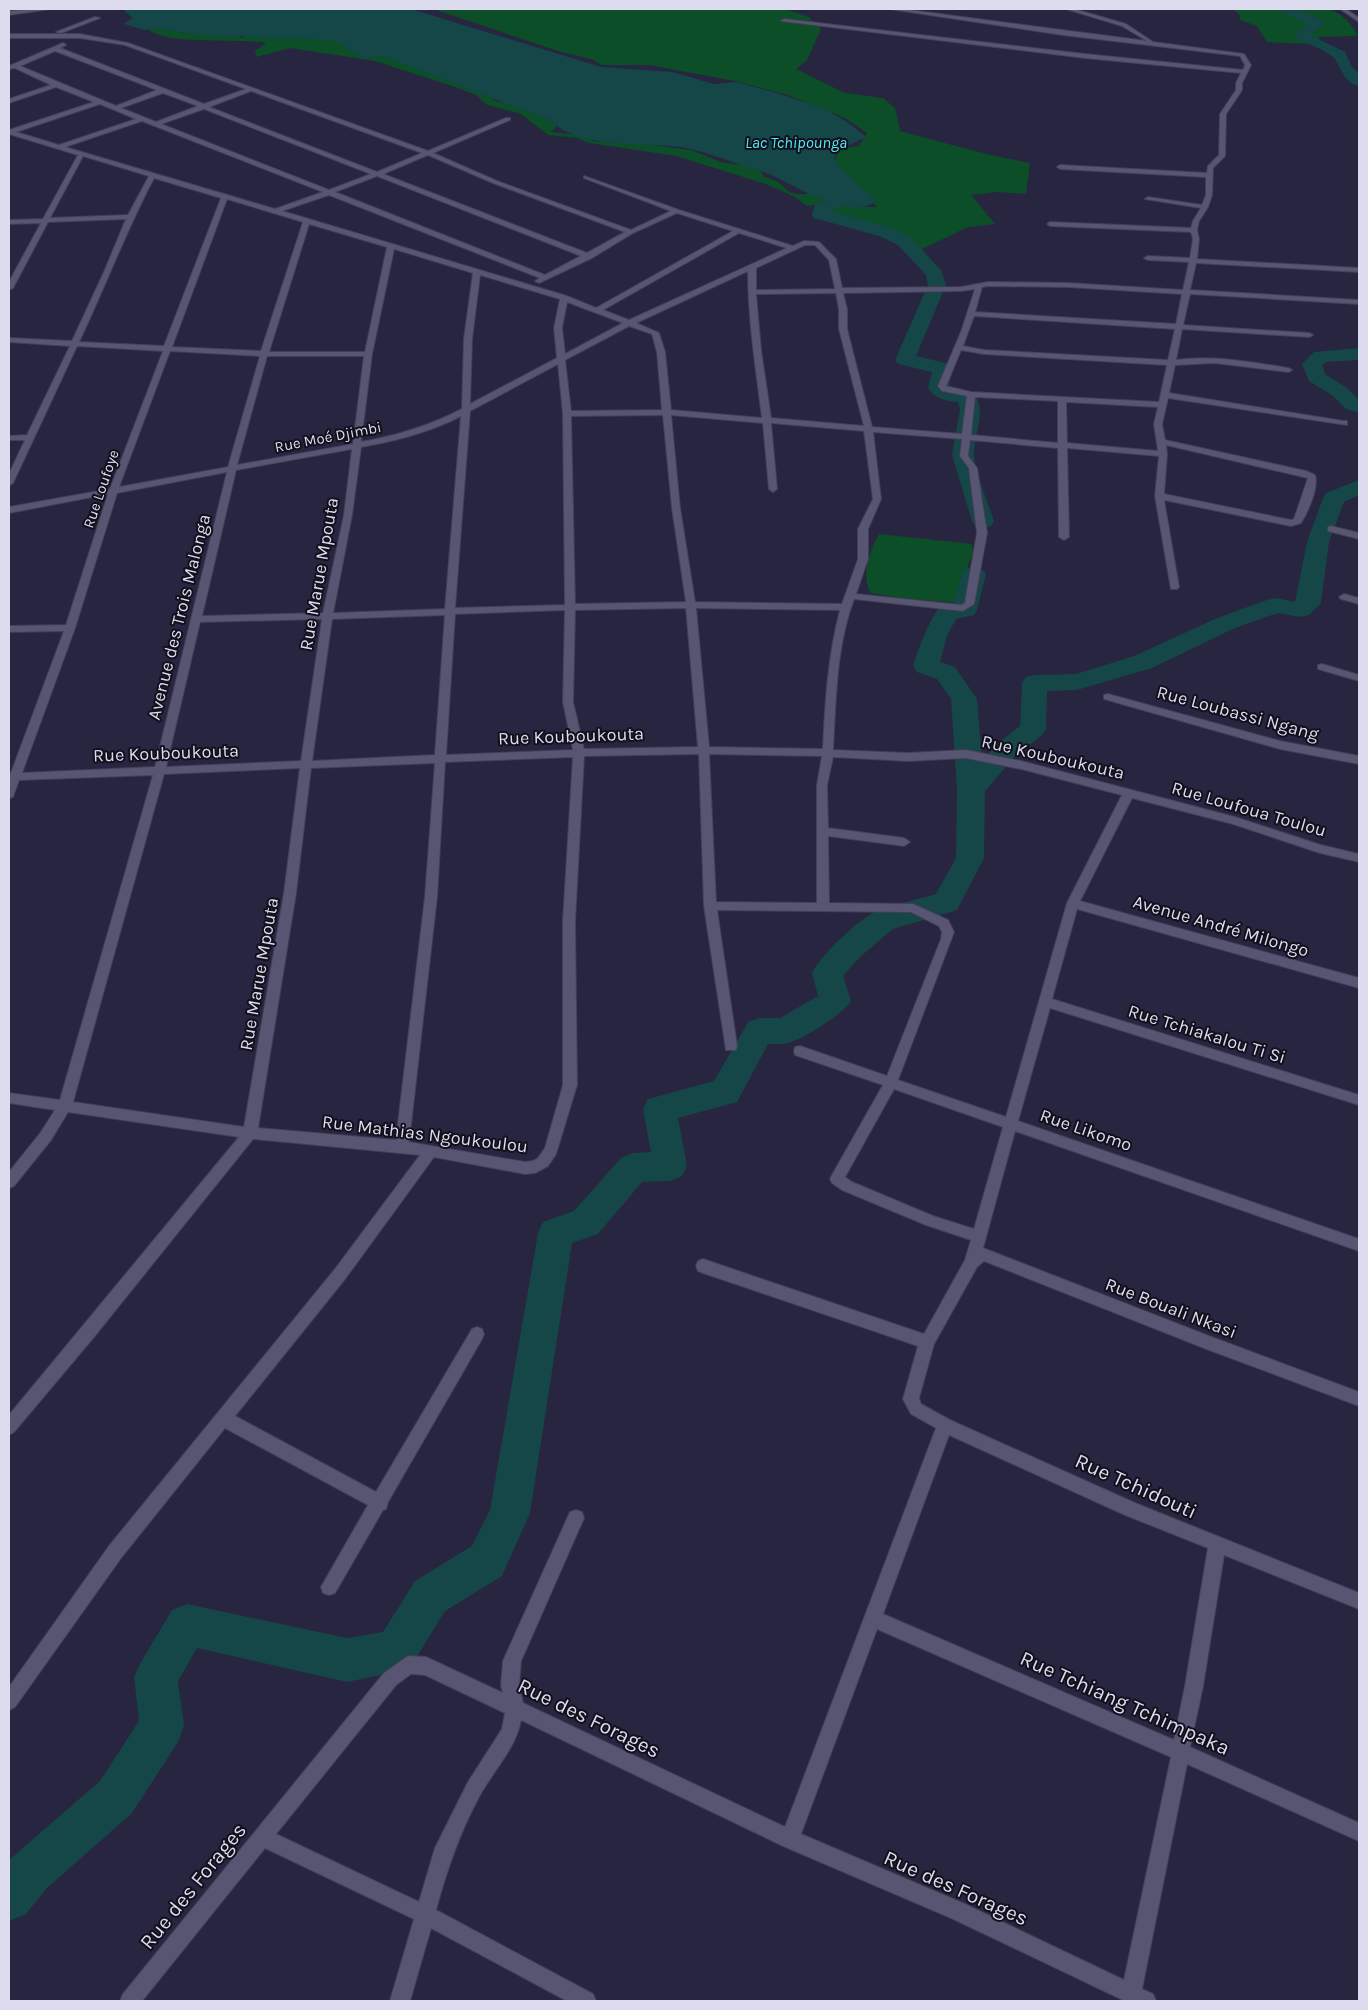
<svg xmlns="http://www.w3.org/2000/svg" width="1368" height="2010" viewBox="0 0 1368 2010" font-family="Karla,sans-serif">
<style>
.green{fill:#0b4e28}
.water{fill:#154648}
.lines{fill:none;stroke-linecap:round;stroke-linejoin:round}
.river{fill:#154648;fill-rule:evenodd}
.minor-casing{stroke:#423f56;stroke-width:2}
.minor{fill:#585573;fill-rule:evenodd}
.labels{text-anchor:middle;dominant-baseline:central;stroke-width:4;stroke-linejoin:round;paint-order:stroke}
.far-street-label{font-size:15px;fill:#dddcee;stroke:#11101c}
.far-water-label{font-size:16px;font-style:italic;fill:#52ebef;stroke:#11101c}
.street-label{font-size:18px;fill:#dddcee;stroke:#11101c}
.near-street-label{font-size:21px;fill:#dddcee;stroke:#11101c}
</style>
<rect width="100%" height="100%" fill="#282540"/>
<path class="green" d="M433,9H785L809,17L821,29L807,60L796,69L845,93L883,98L895,108L900,131L986,154L1030,163L1026,194L998,192L971,195L995,224L968,227L920,250L831,216L820,204L807,206L795,197L766,184L676,156L589,143L577,138L548,135L521,114L487,105L476,95L461,89L375,61L290,48L256,57L255,51L266,43C243,38 161,46 147,28L157,26L209,35L238,33L241,38L247,35L330,39L387,54L486,92L495,101L516,104L554,123L557,126L551,132L581,135L594,141L645,144L691,150L721,162L747,166L761,171L764,177C777,181 778,181 787,190C794,197 814,193 823,193L832,200L828,202L853,207H877L834,161L839,149L859,146L867,133L845,118L788,95L735,81L649,65H602L591,59L561,52Z
M1233,9H1328C1342,14 1351,22 1358,36L1318,37L1321,42L1310,44L1267,42L1257,26L1240,20V15Z
M879,534L972,544L973,554L968,564L967,594L960,603L901,598L871,593C860,576 870,550 879,534Z"/>
<path class="water" d="M124,9H411L601,67L672,72L714,84L737,82L777,93L825,109L847,122L866,137L837,151L834,159L843,171L876,200C852,225 789,181 764,172C752,168 739,165 727,160C712,155 696,149 680,147C642,142 579,149 551,121L384,56L366,58L351,52L345,45L332,40L201,35L155,28L144,30L124,24L133,18L125,12Z"/>
<g class="lines">
<path class="river" d="M1283,9H1297L1322,20L1324,23L1310,35L1345,52L1352,67L1359,74V86C1342,83 1341,64 1333,57C1324,49 1307,44 1296,39L1294,36L1308,24L1284,13Z
M834,199L840,200L842,204L840,208L830,211L891,228L910,237L941,270L946,285L916,356L950,364L953,368L949,386L953,389L974,393C987,411 974,434 974,454C974,469 989,505 994,521L991,526L983,528L975,526L972,521L952,455L960,410L958,402C946,401 935,399 928,388L932,372L898,364L895,360L928,285L926,275L898,245L879,236L814,218L812,214L815,205Z
M1359,348V360L1326,362L1322,365L1325,374L1347,388L1359,400V413L1346,409L1333,396L1309,381L1302,364L1314,352Z
M1359,480V495L1344,502L1329,542L1321,603L1309,615L1300,617L1278,613L1235,628L1152,668L1077,690L1047,691L1046,729L1042,735L1015,756L985,791L984,858L957,910L893,929L861,956L843,976L851,1001C843,1014 800,1042 784,1044C779,1044 773,1044 768,1044L737,1102L678,1118L687,1166L682,1176L670,1181L642,1182L598,1234L572,1243L530,1513L502,1576L445,1611L411,1666L396,1672L347,1682L197,1648L178,1681L184,1726L178,1742L132,1813L46,1889L26,1914L9,1921V1860L100,1781L139,1721L134,1677L141,1662L172,1610L187,1604L347,1638L383,1632L415,1581L472,1546L490,1510L538,1233L543,1222L574,1211L621,1158L633,1153L651,1152L643,1109L648,1099L714,1081L748,1022L759,1018H780L818,996L812,973C821,955 855,923 873,913C890,904 917,900 936,894L956,858L957,789L951,699L937,679L917,672L913,666C920,645 926,627 938,609L954,605L962,574L966,569L974,567L982,569L986,574L977,610L974,615L956,619L947,636L940,662L955,667L977,699L982,760L997,744L1020,726L1022,683L1026,677L1035,675L1076,674L1134,656L1217,618L1267,600L1276,598L1295,602L1307,542L1323,498L1326,493Z"/>
<g class="minor-casing">
<path id="minor" d="M35,9H51L9,15V11Z
M889,9H902L1147,41L1122,26L1066,9H1074L1126,24L1153,42L1244,54L1251,65L1242,83V90L1226,114L1225,156L1213,168L1212,195L1208,207L1199,221L1197,230L1199,239L1197,259L1359,268V272L1196,263L1190,290L1359,300V304L1190,294L1183,325L1309,333L1313,335L1309,337L1182,329L1176,360C1213,355 1251,362 1288,368L1292,370L1288,372L1215,363L1175,365L1169,393L1344,421H1347V425L1168,398L1162,424L1165,440L1306,471L1315,475C1319,487 1308,512 1301,523L1291,526L1164,500L1179,587L1177,589H1171L1155,496L1159,456L1067,448L1069,537L1064,540L1059,537L1058,448L970,440L968,456L977,468L987,533L974,604L963,611L854,599C836,647 836,699 833,750L908,753L966,750L1021,761L1235,817L1321,845L1359,854V862L1320,853L1233,824L1132,798L1080,901L1359,978V988L1077,909L1052,999L1359,1095V1105L1050,1008L1018,1121L1359,1239V1251L1015,1131L983,1248L1209,1336L1359,1392V1406L1209,1350L984,1261L977,1267L934,1344L919,1398L921,1404L950,1420L1135,1503L1359,1593V1609L1224,1555L1203,1686L1190,1747L1359,1823V1841L1187,1764L1142,1989L1153,1994L1156,2001H1125L951,1918L783,1846L521,1720C516,1748 494,1770 480,1795C460,1832 447,1869 436,1910L593,1994L596,2001H567L431,1928L410,2001H390L414,1919L265,1848L142,2001H120L123,1994L384,1673L408,1656L426,1657L503,1693L501,1686L503,1661L570,1512L576,1510L582,1512L584,1518L521,1661L519,1686L523,1703L785,1827L936,1428L911,1414L903,1399L918,1346L703,1273L698,1271L696,1266L698,1261L703,1259L924,1334L965,1260L971,1240L926,1225L842,1190L832,1183L830,1179L832,1175L883,1085L795,1055L794,1051L795,1047L800,1046L887,1076L941,939L942,932L939,926L911,912L717,910L737,1046L736,1050H726L704,906L699,754L584,756L575,921L577,1085L556,1154L548,1166L535,1173L525,1174L434,1157L345,1279L235,1416L376,1492L472,1329L477,1327L482,1329L484,1334L482,1339L388,1502L386,1509L383,1510L335,1593L329,1595L323,1593L321,1587L368,1505L225,1428L121,1558L15,1707L9,1710V1687L109,1546L335,1269L420,1155L253,1139L94,1337L14,1432L9,1435V1415L239,1137L68,1112L51,1140L14,1186L9,1188V1172L41,1132L55,1110L9,1103V1093L60,1100L153,775L19,780L13,797L9,798V773H11L64,631L9,632V626L66,625L108,494L9,513V507L110,489L163,351L77,346L13,483L9,486V474L25,440H9V436L27,435L70,346L9,342V338L72,341L104,272L126,219L48,222L13,288L9,290V282L41,223L9,224V220L43,219L78,155L9,134V130L94,102L56,87L9,103V99L51,85L15,68L9,69V66L63,43L66,45L60,48L204,104L246,89L125,45L80,38H9V34H80L128,43L428,151L506,118H510V120L433,153L497,181L631,230L671,211L584,178V176L679,210L793,246L804,241L819,242L836,259L842,288L961,287L988,282L1068,283L1183,290L1189,262L1148,260L1144,258L1148,256L1190,258L1193,239L1191,232L1050,226L1047,224L1050,222L1191,228L1193,221L1201,208L1145,199L1148,197L1202,205L1206,195V177L1060,169L1057,167L1060,165L1207,173L1208,166L1219,155L1220,114L1236,90V83L1241,73L1085,58L781,21L784,19L1085,54L1243,70L1245,65L1240,56L1063,35ZM55,51L157,90L116,106L20,66ZM251,91L422,153L377,172L209,107ZM163,93L198,106L156,122L121,108ZM100,104L136,119L59,145L16,132ZM204,109L371,174L329,190L161,124ZM142,121L323,192L275,209L65,147ZM428,155L493,183L625,232L587,253L383,174ZM83,156L149,176L128,215L50,218ZM377,176L581,256L545,275L335,192ZM154,178L221,198L164,346L79,342C105,287 126,231 154,178ZM329,195L540,278L535,281L539,283L592,258L633,233L677,213L733,231L596,308L567,296L282,211ZM227,199L303,222L261,351L172,347ZM309,224L387,247L365,352H269ZM739,233L787,248L629,320L603,310ZM805,245H815L829,260L835,289L756,290V268ZM394,249L473,273L464,339L462,409C431,425 396,436 361,442L372,354ZM748,271C748,320 756,369 762,418L671,410L665,352L659,333L636,323ZM480,275L560,299L554,328L557,358L470,404L472,339ZM988,286L1068,287L1182,294L1176,324L975,312L982,287ZM975,289L961,332L938,386L942,391L967,396L962,434L872,427L847,329V309L843,293L961,291ZM836,293L839,309V329L864,426L771,418L761,350L756,294ZM567,302L623,323L565,354L562,328ZM974,316L1175,329L1168,360L984,350L963,346ZM629,326L652,334L657,352L662,410L571,411L565,360ZM961,350L984,354L1167,365L1159,402L971,392L946,386ZM170,351L260,356L228,467L119,487ZM267,356H364L353,444L237,465ZM558,364L563,414L565,605L455,608L470,411ZM975,397L1058,401V443L971,435ZM1066,402L1158,407L1154,424L1158,451L1067,443ZM663,415L672,508L686,602L575,604L571,416ZM671,415L763,423L769,489L773,492L777,489L771,423L864,431L873,499L858,529V559L842,604L695,602L680,508ZM461,416L445,609L333,613L352,515L361,447C395,441 431,432 461,416ZM873,432L962,439L960,456L969,468L977,533L966,596L965,603L961,605L856,594L868,559V529L881,499ZM1166,445L1308,478L1294,519L1291,520L1164,494L1167,454ZM352,449L344,515L323,613L202,616L236,470ZM227,472L155,767L22,773L75,628L117,493ZM686,608L698,747L584,749L573,702L575,610ZM696,608L840,610C828,656 825,702 823,749L709,747ZM565,610L563,702L573,750L446,755L455,614ZM445,615L435,755L312,761L332,619ZM322,619L301,761L166,767L200,622ZM709,754L822,756L817,785V903L716,902ZM573,757L563,921V1085L545,1148L538,1158L533,1161L525,1162L409,1142L437,897L445,762ZM833,757L908,761L966,758L1021,769L1122,795L1067,903L1006,1117L898,1080L954,932L948,920L913,904L829,903L828,836L904,846L910,842L904,838L828,828L827,785ZM435,763L425,897L396,1140L258,1128L296,893L311,768ZM300,768L284,893L244,1127L73,1102L164,774ZM894,1089L1003,1127L974,1229L933,1216L852,1182L845,1177ZM949,1435L1125,1515L1208,1548L1185,1686L1174,1740L883,1614ZM877,1629L1171,1757L1124,1980L965,1904L801,1834ZM411,1674L425,1675L505,1713L502,1729L468,1782L435,1848L419,1902L276,1834L396,1685Z
M1340,9H1346L1359,18V22Z
M95,17L100,18L61,33L56,32Z
M1331,526L1359,533V539L1328,531V527Z
M1344,594L1359,598V604L1341,599L1339,597Z
M1322,664L1359,675V681L1318,669V665Z
M1108,694L1280,741L1359,756V764L1280,749L1104,699V695Z"/>
</g>
<use href="#minor" class="minor"/>
</g>
<g class="labels">
<g class="far-street-label">
<text transform="translate(328 437) rotate(-11)">Rue Moé Djimbi</text>
<text transform="translate(101 489) rotate(-71)">Rue Loufoye</text>
</g>
<g class="far-water-label">
<text x="796" y="142">Lac Tchipounga</text>
</g>
<g class="street-label">
<text transform="translate(319 574) rotate(-80)">Rue Marue Mpouta</text>
<text transform="translate(179 617) rotate(-76)">Avenue des Trois Malonga</text>
<text transform="translate(1238 713) rotate(15)">Rue Loubassi Ngang</text>
<text transform="translate(571 736) rotate(-2)">Rue Kouboukouta</text>
<text transform="translate(166 753) rotate(-2)">Rue Kouboukouta</text>
<text transform="translate(1053 757) rotate(13)">Rue Kouboukouta</text>
<text transform="translate(1249 809) rotate(16)">Rue Loufoua Toulou</text>
<text transform="translate(1221 926) rotate(16)">Avenue André Milongo</text>
<text transform="translate(259 974) rotate(-80)">Rue Marue Mpouta</text>
<text transform="translate(1207 1034) rotate(17)">Rue Tchiakalou Ti Si</text>
<text transform="translate(1086 1130) rotate(19)">Rue Likomo</text>
<text transform="translate(425 1134) rotate(7)">Rue Mathias Ngoukoulou</text>
<text transform="translate(1171 1308) rotate(21)">Rue Bouali Nkasi</text>
</g>
<g class="near-street-label">
<text transform="translate(1136 1486) rotate(24)">Rue Tchidouti</text>
<text transform="translate(1125 1703) rotate(24)">Rue Tchiang Tchimpaka</text>
<text transform="translate(589 1718) rotate(26)">Rue des Forages</text>
<text transform="translate(193 1886) rotate(-51)">Rue des Forages</text>
<text transform="translate(956 1888) rotate(24)">Rue des Forages</text>
</g>
</g>
<rect width="1368" height="2010" fill="none" stroke="#dddcee" stroke-width="20"/>
</svg>
